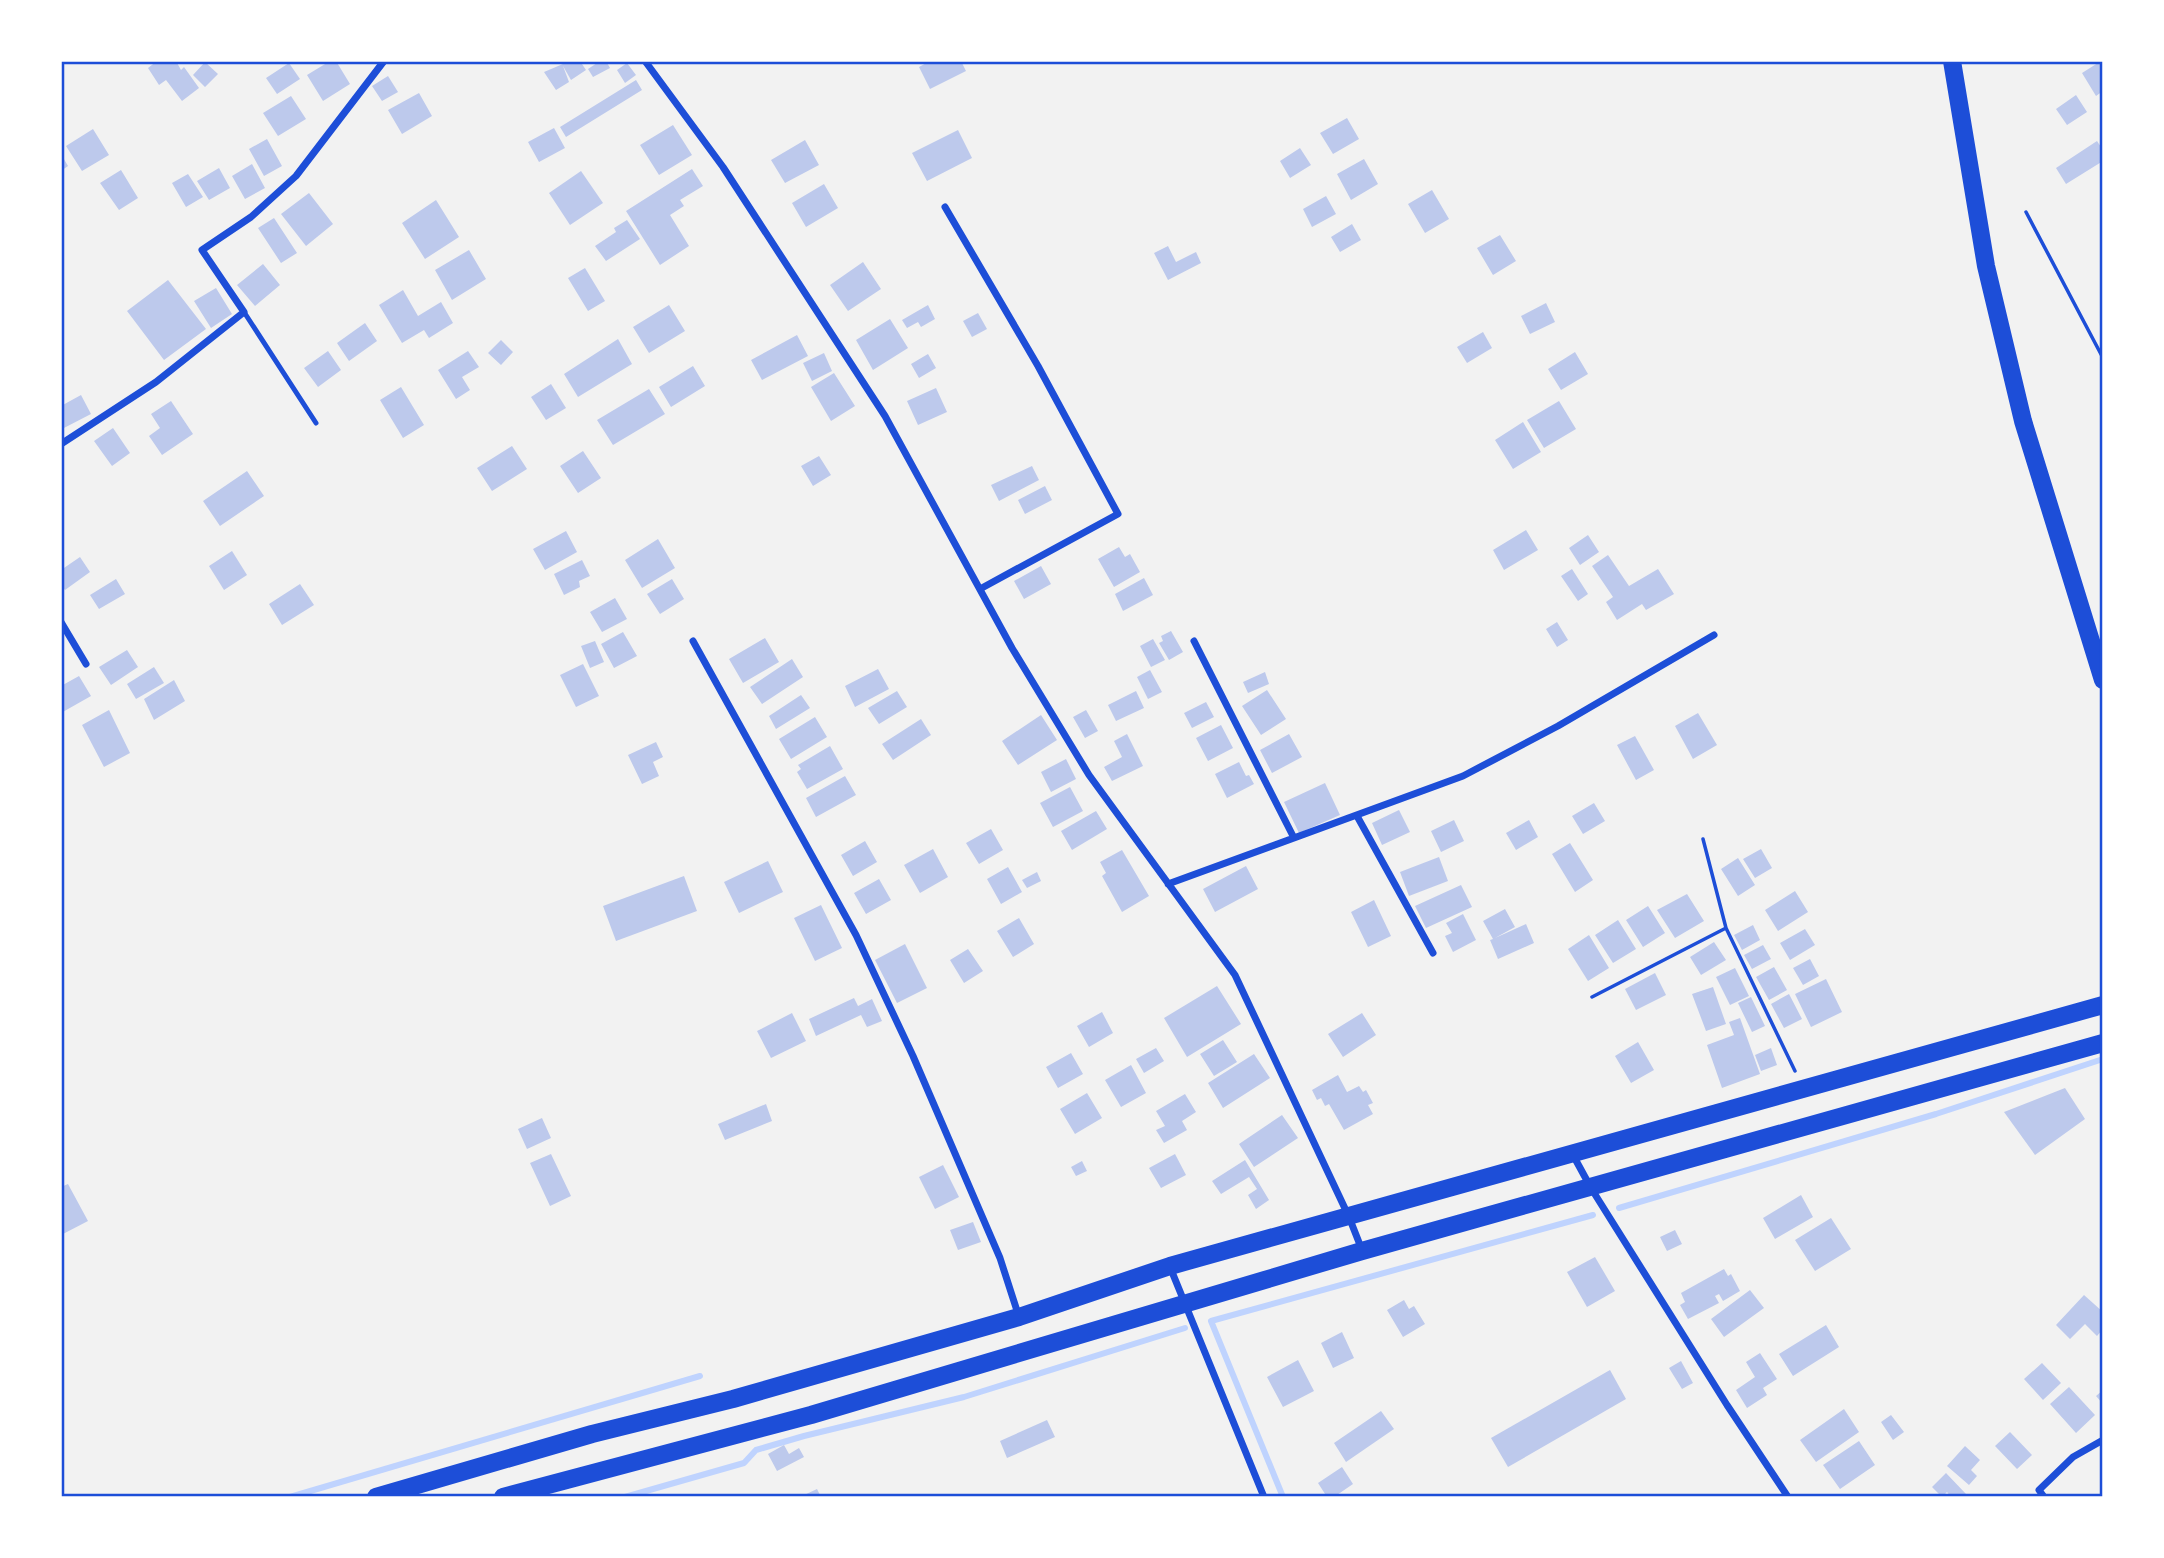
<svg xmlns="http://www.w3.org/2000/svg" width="2164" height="1558" viewBox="0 0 2164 1558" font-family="'PT Sans Narrow',sans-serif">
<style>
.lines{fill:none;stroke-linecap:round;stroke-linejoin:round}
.stream{stroke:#bfd3fe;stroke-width:6}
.building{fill:#bdc9ec}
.path{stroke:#1d4ed8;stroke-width:3.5}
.service{stroke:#1d4ed8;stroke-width:5}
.minor{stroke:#1d4ed8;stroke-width:7}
.primary{stroke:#1d4ed8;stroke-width:18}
.neatline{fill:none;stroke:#1d4ed8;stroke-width:2.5}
</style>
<rect width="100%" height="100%" fill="#f2f2f2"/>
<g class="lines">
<path class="stream" d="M1619,1208L1936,1114L2103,1059
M290,1497L700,1376
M625,1497L744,1463L756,1450L804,1436L964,1397L1185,1328
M1283,1497L1211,1321L1593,1215"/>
</g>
<path class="building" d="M157,61H176L181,70L184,67L199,88L182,101L166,80L159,85L148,68Z
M330,61H336L350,84L323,101L307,75Z
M570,61H580L586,70L571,80L563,66L569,82L556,90L544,72Z
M600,61H606L610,68L593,77L588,69Z
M930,61H961L966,71L930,89L919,67Z
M2101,61L2103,91L2096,96L2082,73Z
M205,62L218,74L205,87L193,75Z
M289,63L300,79L277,94L266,78Z
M627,63L636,75L625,83L617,70Z
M388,76L398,92L382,101L372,86Z
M636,80L642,90L566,137L560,127Z
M419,93L432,116L402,134L388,110Z
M2076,95L2087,112L2067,125L2056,109Z
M291,96L306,119L278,136L263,113Z
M1347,118L1359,139L1333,154L1320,133Z
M673,125L692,155L659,175L640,145Z
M554,128L565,148L539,162L528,142Z
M93,129L109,155L82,171L66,146Z
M958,130L972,158L927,181L912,153Z
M267,139L282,166L264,176L249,149Z
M805,140L819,165L785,183L771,160Z
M2097,141L2103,150V161L2066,184L2056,168Z
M1300,148L1311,165L1290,178L1280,161Z
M61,154L68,166L61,171Z
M1364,159L1378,184L1351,200L1337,174Z
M252,164L265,188L245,199L232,176Z
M219,168L230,188L209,200L197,181Z
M692,169L703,186L680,200L684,206L670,215L689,246L660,265L626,211Z
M121,170L138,198L119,210L100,183Z
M581,171L603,203L570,225L549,193Z
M188,174L203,197L186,207L172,183Z
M824,184L838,208L806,227L792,203Z
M1432,190L1449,219L1425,233L1408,204Z
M309,193L333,224L306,246L281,214Z
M1326,196L1336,214L1312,227L1303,209Z
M436,200L459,237L425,259L402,223Z
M274,218L297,253L281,263L258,228Z
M627,220L640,239L606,261L595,246L616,232L614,228Z
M1352,224L1361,240L1340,252L1331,237Z
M1500,235L1516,261L1493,275L1477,248Z
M1168,246L1176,262L1196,252L1201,263L1168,280L1154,253Z
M469,250L486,279L452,300L435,270Z
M863,262L881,289L848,311L830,285Z
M263,264L280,285L255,306L237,285Z
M585,268L605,301L588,311L568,278Z
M168,280L206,329L164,360L127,311Z
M216,288L232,314L211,328L194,301Z
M403,290L418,316L441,302L453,323L429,338L424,330L402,343L379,305Z
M1546,303L1555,322L1530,334L1521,316Z
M669,305L685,331L649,353L633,327Z
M928,305L935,319L921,327L918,322L907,328L902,320Z
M978,313L987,329L972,337L963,321Z
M890,319L908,348L873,370L856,340Z
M365,323L377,341L349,361L337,343Z
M1483,332L1492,348L1467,363L1457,347Z
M797,335L808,356L762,380L751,360Z
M618,339L632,364L578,397L564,374Z
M501,340L513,352L501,365L488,353Z
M328,351L341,370L318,387L304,368Z
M468,351L479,367L462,377L470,390L456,399L438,370Z
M1575,352L1588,374L1561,390L1548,369Z
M824,353L832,371L812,381L803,363Z
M928,354L936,368L919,378L911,364Z
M693,366L705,386L671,407L659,387Z
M834,373L855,406L831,421L811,387Z
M551,384L566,408L546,420L531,397Z
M401,387L424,425L403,438L380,400Z
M936,388L947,412L918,425L907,401Z
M649,389L665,414L613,445L597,420Z
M81,395L91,414L62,429L61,406Z
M171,401L193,434L162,455L149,436L160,428L151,414Z
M1559,401L1576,429L1544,448L1527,420Z
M1523,422L1541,452L1513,469L1495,440Z
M113,428L130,453L112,466L94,441Z
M512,446L527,469L492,491L477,468Z
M583,451L601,478L578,493L560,466Z
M819,456L831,475L813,486L801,466Z
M1032,466L1039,480L999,501L991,485Z
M247,471L264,496L220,526L203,501Z
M1045,486L1052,500L1025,514L1018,500Z
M1526,530L1538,550L1504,570L1493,550Z
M566,531L577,552L545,570L533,549Z
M1588,535L1599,552L1580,565L1569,548Z
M658,539L675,568L642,588L625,560Z
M1119,547L1125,557L1130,554L1140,572L1114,587L1098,559Z
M232,551L247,575L224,590L209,566Z
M1608,555L1629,586L1658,569L1674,594L1646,610L1642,604L1617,620L1606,602L1613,597L1592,566Z
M80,557L90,572L65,590L61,585V570Z
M582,560L590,576L579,581L580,587L564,595L554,574Z
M1041,566L1051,584L1024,599L1014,581Z
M1572,569L1588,594L1578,601L1561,576Z
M1144,578L1153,595L1123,611L1115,594Z
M116,579L125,594L99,609L90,595Z
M672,579L684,599L660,614L647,594Z
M300,584L314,605L282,625L269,604Z
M615,598L627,619L602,632L590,612Z
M1557,622L1568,640L1557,647L1546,629Z
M1171,631L1183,652L1169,660L1159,643L1163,641L1161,636Z
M623,632L637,656L614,668L601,644Z
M765,638L779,662L743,683L729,659Z
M1153,639L1165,660L1151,667L1140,646Z
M595,641L604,662L590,668L581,646Z
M127,650L138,667L111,685L99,667Z
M792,659L803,677L762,704L750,687Z
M583,664L599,696L576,707L560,675Z
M154,667L164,683L136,699L127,684Z
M878,669L889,689L855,707L845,686Z
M1150,670L1162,692L1148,699L1137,677Z
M1265,672L1269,684L1248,693L1243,682Z
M79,676L91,696L61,713V686Z
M174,680L185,701L154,720L144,699Z
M1267,690L1286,719L1261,735L1242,706Z
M897,691L907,707L879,724L868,708Z
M1136,691L1144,708L1116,721L1108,705Z
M801,695L810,708L776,729L769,716Z
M1206,702L1214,717L1192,728L1184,713Z
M109,710L130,753L104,767L82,725Z
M1086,710L1098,731L1085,738L1073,717Z
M1698,713L1717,745L1693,759L1675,726Z
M1041,715L1057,740L1018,765L1002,741Z
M815,717L827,737L791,759L779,739Z
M921,719L931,735L893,760L882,744Z
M1221,725L1233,748L1208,761L1196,738Z
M1127,734L1143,766L1112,781L1104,767L1122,757L1114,741Z
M1289,734L1302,757L1272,773L1260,750Z
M1635,736L1654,770L1636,780L1617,745Z
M656,742L663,757L653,762L659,776L642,784L628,755Z
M830,746L843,769L807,789L797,772L801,769L798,765Z
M1066,759L1076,779L1051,792L1041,772Z
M1239,762L1246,776L1249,775L1254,784L1227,798L1215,774Z
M845,776L856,795L816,817L806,798Z
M1325,783L1340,815L1299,833L1284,802Z
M1070,787L1083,811L1053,827L1040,803Z
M1594,803L1605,821L1583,834L1572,816Z
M1399,810L1410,832L1382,845L1372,823Z
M1096,811L1107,829L1072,850L1061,831Z
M1454,820L1464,841L1441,852L1431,831Z
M1529,820L1538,837L1516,850L1506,833Z
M991,829L1003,850L979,864L966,843Z
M865,841L877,862L853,876L841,855Z
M1570,843L1593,880L1575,892L1552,854Z
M933,849L948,877L920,893L904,865Z
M1761,849L1772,868L1755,878L1743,859Z
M1122,850L1149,896L1122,912L1102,876L1106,873L1100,862Z
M1439,857L1448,881L1409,896L1400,872Z
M1738,858L1755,885L1738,896L1721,869Z
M768,861L783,892L739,913L724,882Z
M1246,866L1258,889L1215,912L1203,889Z
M1008,867L1022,892L1001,904L987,879Z
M1037,872L1041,881L1027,888L1022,880Z
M684,876L697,911L616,941L603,906Z
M879,879L891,900L866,914L854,893Z
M1461,885L1472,907L1426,928L1415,906Z
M1795,891L1808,912L1778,931L1765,910Z
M1687,894L1704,921L1675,938L1657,910Z
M1374,900L1391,936L1368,947L1351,912Z
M821,905L842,948L815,961L794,918Z
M1648,906L1665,933L1643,947L1626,920Z
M1505,909L1515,927L1495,938L1526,924L1534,943L1498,959L1490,940L1493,939L1483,921Z
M1463,914L1476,940L1453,952L1445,936L1452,933L1446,923Z
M1019,918L1034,944L1013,957L997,931Z
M1618,920L1636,949L1613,963L1595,935Z
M1753,925L1760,940L1742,950L1734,935Z
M1805,929L1815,945L1790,960L1780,943Z
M1589,935L1609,968L1588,981L1568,949Z
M1714,942L1726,960L1701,975L1690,957Z
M905,944L927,988L897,1003L875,960Z
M1763,945L1771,959L1752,969L1744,955Z
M968,949L983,971L964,983L950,960Z
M1810,959L1819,976L1803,985L1793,968Z
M1774,967L1787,990L1769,1000L1756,977Z
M1735,968L1749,996L1730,1005L1716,977Z
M1655,973L1666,995L1636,1010L1625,989Z
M1826,979L1842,1012L1811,1027L1795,994Z
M1217,986L1241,1024L1187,1057L1164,1018Z
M1713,987L1726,1024L1706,1031L1692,994Z
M1789,994L1802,1019L1784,1028L1771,1004Z
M1751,997L1765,1026L1752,1032L1738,1003Z
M854,998L858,1006L872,999L882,1021L867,1027L861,1015L816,1036L809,1019Z
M1102,1012L1113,1033L1089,1047L1077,1026Z
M792,1013L806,1041L771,1058L757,1031Z
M1362,1013L1376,1035L1343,1057L1328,1034Z
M1740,1018L1760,1074L1722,1088L1707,1045L1734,1035L1729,1022Z
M1223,1040L1237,1062L1214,1076L1200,1054Z
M1638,1042L1654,1070L1631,1083L1615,1056Z
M1156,1048L1164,1061L1144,1073L1136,1059Z
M1771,1048L1777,1065L1761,1071L1755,1055Z
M1071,1053L1083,1074L1058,1088L1046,1067Z
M1254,1054L1270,1078L1223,1108L1208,1083Z
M1131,1065L1146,1093L1121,1107L1105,1080Z
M1338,1075L1347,1092L1359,1086L1363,1092L1366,1090L1373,1103L1368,1105L1373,1114L1344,1130L1329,1104L1325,1106L1321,1098L1317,1100L1312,1090Z
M2065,1088L2085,1119L2035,1155L2004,1112Z
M1087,1093L1102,1118L1075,1134L1060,1109Z
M1185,1094L1196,1112L1182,1121L1187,1130L1164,1143L1156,1130L1165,1126L1156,1111Z
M766,1104L772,1121L725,1140L718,1124Z
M1282,1115L1298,1138L1254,1167L1239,1144Z
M542,1118L551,1138L527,1149L518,1129Z
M551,1154L571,1196L550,1206L530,1163Z
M1175,1154L1186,1175L1161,1188L1149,1168Z
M1245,1160L1269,1200L1256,1209L1248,1195L1257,1189L1249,1177L1221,1194L1212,1181Z
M1082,1161L1087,1171L1076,1176L1071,1167Z
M943,1165L959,1197L935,1209L919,1177Z
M68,1184L88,1221L63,1234L61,1187Z
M1801,1195L1813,1217L1775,1239L1763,1218Z
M1831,1218L1851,1249L1815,1271L1795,1240Z
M973,1222L981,1242L958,1250L950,1230Z
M1675,1230L1682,1244L1667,1251L1660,1237Z
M1595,1257L1615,1291L1587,1307L1567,1272Z
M1724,1269L1728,1276L1731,1274L1740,1291L1723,1301L1719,1294L1715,1296L1719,1303L1688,1319L1680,1305L1685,1302L1681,1293Z
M1750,1290L1764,1308L1724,1337L1711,1319Z
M2084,1295L2103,1312V1329L2097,1336L2085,1324L2070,1339L2056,1325Z
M1404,1300L1409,1309L1414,1306L1425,1324L1403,1337L1387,1310Z
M1826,1325L1839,1347L1793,1376L1779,1354Z
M1342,1332L1354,1358L1333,1368L1321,1343Z
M1760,1353L1777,1379L1763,1388L1767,1395L1747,1408L1736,1390L1755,1377L1746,1362Z
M1298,1360L1314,1391L1283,1407L1267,1377Z
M1681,1361L1693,1383L1682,1389L1669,1368Z
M2042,1363L2061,1383L2043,1400L2024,1379Z
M1610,1370L1626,1399L1508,1467L1491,1438Z
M2069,1387L2095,1415L2076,1433L2050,1404Z
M2103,1390V1404L2096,1396Z
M1844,1409L1859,1432L1816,1462L1800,1440Z
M1381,1411L1394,1429L1346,1462L1334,1443Z
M1891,1415L1904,1432L1893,1440L1881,1422Z
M1047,1420L1055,1437L1007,1458L1000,1441Z
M2010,1432L2032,1455L2017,1469L1995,1446Z
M1859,1441L1875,1465L1840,1489L1823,1465Z
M784,1445L789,1454L799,1448L804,1457L777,1471L768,1454Z
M1965,1446L1980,1460L1971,1470L1977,1476L1969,1485L1947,1466Z
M1342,1467L1353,1484L1334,1497H1327L1318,1483Z
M1946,1473L1966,1494L1964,1497H1951L1947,1492L1942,1497L1932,1487Z
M817,1489L821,1497H800Z"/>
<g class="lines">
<path class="path" d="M2026,212L2103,358
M1703,839L1726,928L1795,1071
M1592,997L1726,928"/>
<path class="service" d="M244,312L316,423"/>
<path class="minor" d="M645,61L723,167L885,416L1012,648L1089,775L1235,975L1349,1217L1362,1250
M945,207L1038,366L1118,514L980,589
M61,444L156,382L244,312L202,250L251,217L296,176L384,61
M61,622L86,664
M693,641L856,935L913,1056L1000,1258L1019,1317
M1194,641L1294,838
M1357,816L1433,953
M1168,884L1463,776L1558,726L1714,635
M1573,1155L1591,1188L1727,1405L1788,1497
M1170,1267L1264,1497
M2044,1497L2039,1490L2073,1457L2103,1440"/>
<path class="primary" d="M1952,61L1986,266L2023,421L2103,680
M376,1497L592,1434L733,1399L1019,1317L1170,1266L2103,1005
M503,1497L811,1415L1362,1251L2103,1043"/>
</g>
<rect width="2164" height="1558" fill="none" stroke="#ffffff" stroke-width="126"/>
<rect x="63" y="63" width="2038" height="1432" class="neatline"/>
</svg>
